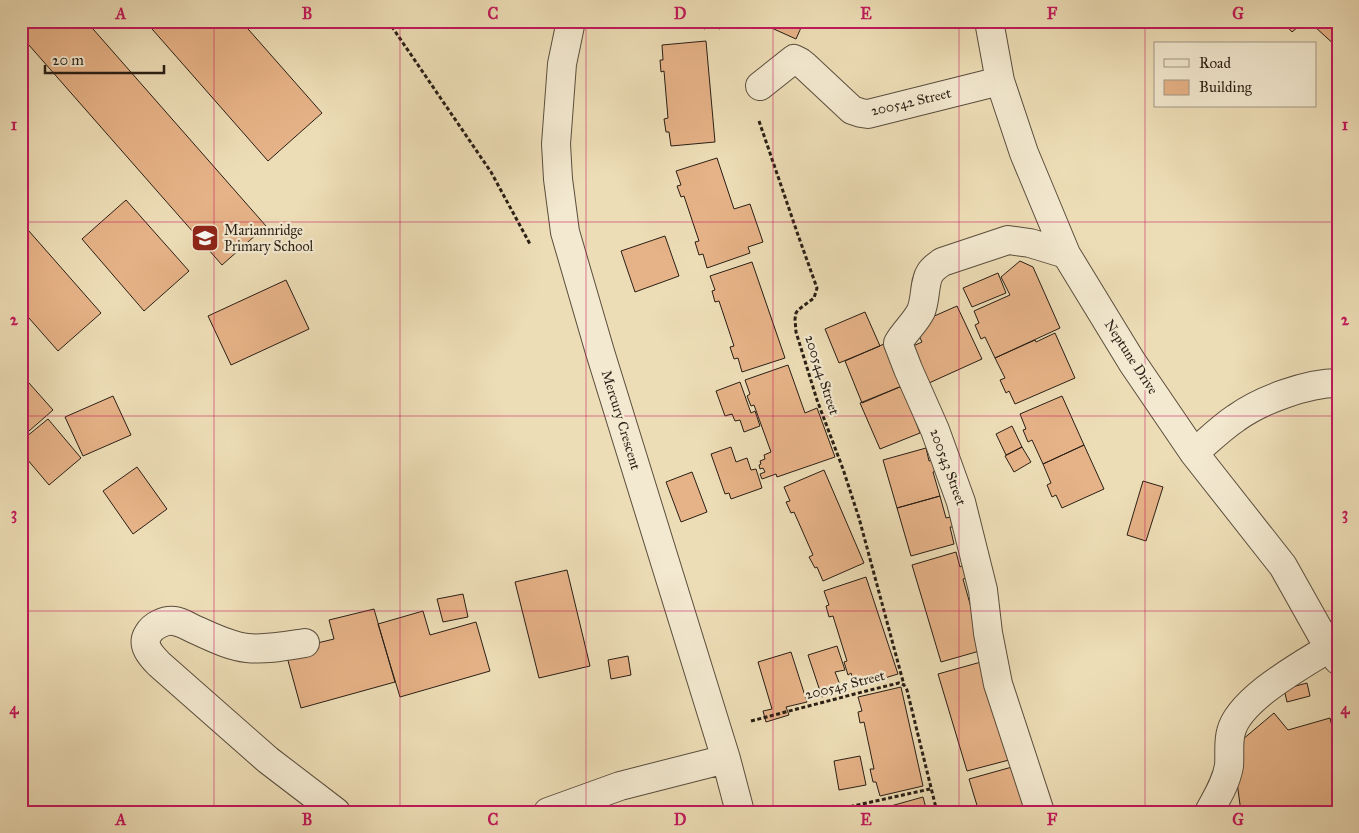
<svg xmlns="http://www.w3.org/2000/svg" width="1359" height="833" viewBox="0 0 1359 833" font-family="'IM FELL Great Primer',serif">
<style>
.building{fill:#e6b287;stroke:#291f15}
.lines{fill:none;stroke-linecap:round;stroke-linejoin:round}
.street-casing{stroke:#5a4e3d;stroke-width:30}
.path{stroke:#291f15;stroke-width:3;stroke-dasharray:4 2.5;stroke-linecap:butt}
.street{stroke:#f3e9d0;stroke-width:28}
.grid{fill:none;stroke:#c2185b;stroke-width:1;stroke-opacity:0.55}
.labels{text-anchor:middle;dominant-baseline:central;stroke-width:4.5;stroke-linejoin:round;paint-order:stroke}
.street-label{font-size:14px;fill:#291f15;stroke:#f3e9d0}
.poi-label{font-size:14px;fill:#291f15;stroke:#f3e9d0;text-anchor:start}
.neatline{fill:none;stroke:#c2185b;stroke-width:2}
.grid-label{font-size:16px;text-anchor:middle;font-weight:bold;fill:#c2185b}
</style>
<rect width="100%" height="100%" fill="#edddb6"/>
<filter id="stains"><feTurbulence type="fractalNoise" baseFrequency=".004" numOctaves="4"/><feColorMatrix values="0 0 0 0 .2 0 0 0 0 .09 0 0 0 0 .02 0 0 0 .5 -.17"/></filter>
<radialGradient id="worn" r=".72"><stop offset=".6" stop-color="#630" stop-opacity="0"/><stop offset="1" stop-color="#630" stop-opacity=".3"/></radialGradient>
<path class="building" d="M21,21H86L266,226L222,265L21,36Z
M145,21H241L322,113L268,161Z
M680,21H723L720,29L706,24L705,29Z
M756,21H804L796,39Z
M1282,21H1305L1292,32Z
M1318,21H1338V48L1314,26Z
M706,41L715,142L671,146L669,132H666L664,119L668,118L664,71L661,72L660,60H663L662,45Z
M717,158L734,209L750,204L763,242L748,247L750,253L707,268L703,254L699,255L695,242L699,241L684,196L681,197L677,186L681,185L676,171Z
M126,200L189,271L144,311L82,239Z
M21,222L101,313L58,351L21,309Z
M665,236L679,276L635,292L621,251Z
M1020,261L1033,267L1060,328L995,358L985,337L981,339L975,325L979,323L974,311L1010,295L1001,277Z
M752,262L785,358L742,372L738,358L734,359L730,347L734,346L719,301L715,302L712,291L715,290L710,276Z
M998,273L1006,293L972,307L963,288Z
M286,280L309,329L231,365L208,316Z
M957,306L982,359L929,383L913,346L922,342L914,325Z
M865,312L880,346L839,363L825,329Z
M1055,333L1075,378L1015,404L1009,391L1006,393L1000,380L1005,378L995,358L1035,340L1036,342Z
M884,344L902,386L862,403L845,361Z
M788,365L805,413L817,408L835,457L777,477L776,474L762,479L760,474L765,472L763,468L760,469L759,465L761,464L760,461L765,459L764,455L771,452L754,405L751,406L747,396L750,394L745,380Z
M21,374L53,410L21,438Z
M740,382L751,413L755,411L760,426L744,432L740,420L735,421L732,414L725,416L716,391Z
M902,386L921,417L915,420L920,433L880,449L860,403Z
M113,396L131,435L83,456L65,417Z
M1062,396L1084,445L1043,464L1032,440L1028,442L1023,430L1026,429L1020,414Z
M48,419L81,458L49,485L21,452V441Z
M1012,426L1022,447L1006,455L996,434Z
M1084,445L1104,489L1062,508L1056,495L1052,497L1047,485L1051,483L1043,464Z
M731,447L736,462L747,458L751,470L756,469L762,488L731,499L729,493L725,494L711,454Z
M1022,447L1031,462L1014,472L1005,456Z
M926,448L929,461L933,460L937,471L933,472L940,496L897,508L883,460Z
M137,467L167,509L133,534L103,491Z
M824,470L864,563L823,581L817,567L815,568L809,557L813,555L794,512L791,513L786,502L790,501L784,487Z
M692,472L707,512L681,522L666,482Z
M1143,481L1163,487L1146,541L1127,535Z
M940,496L946,518L950,517L953,527H950L954,544L911,556L897,508Z
M956,552L960,567L963,565L967,578L963,579L983,650L941,662L912,565Z
M567,570L590,666L539,678L515,582Z
M866,577L898,674L855,687L851,673L848,675L844,662L847,661L833,616L829,617L826,606L829,605L824,591Z
M463,594L468,617L443,622L437,599Z
M374,609L395,682L301,708L287,657L313,644L334,639L329,620Z
M423,611L430,635L476,622L490,671L400,697L378,624Z
M837,646L845,670L835,672L842,690L822,697L808,655Z
M791,652L807,702L786,707L789,715L766,722L763,711L772,709L758,662Z
M628,656L631,675L611,679L608,660Z
M981,662L1009,760L967,771L938,674Z
M1307,683L1310,696L1287,702L1284,689Z
M901,687L923,786L880,796L876,782H873L870,769H874L864,722L860,723L858,712L862,711L858,697Z
M1274,713L1288,730L1330,718L1338,751V812H1241L1237,782L1236,745Z
M860,756L866,785L839,790L834,761Z
M1012,767L1025,812H979L969,779Z
M923,797L927,812H880V809Z"/>
<g class="lines">
<g class="street-casing">
<path id="street" d="M571,21L562,64L556,144L558,179L565,232L600,352L726,759L740,812
M989,21L1000,81L1024,153L1066,254L1132,362L1194,453L1283,566L1329,648L1338,660
M760,86L794,59L800,62L805,66L852,110L861,113L868,114L1000,81
M1194,453C1208,441 1221,428 1236,418C1261,400 1307,383 1338,383
M305,643C286,646 266,650 247,648C229,646 212,637 196,630C189,627 182,622 174,621C165,620 153,625 148,634C141,645 151,656 159,664L268,760L336,812
M548,812L620,786L726,759
M1040,812L998,684L988,633L983,590L961,502L935,430L908,369L898,343C905,331 915,323 921,311C926,299 924,282 930,273C933,268 938,265 942,262L1008,240L1030,243L1066,254
M1209,812C1217,797 1226,783 1229,766C1230,755 1228,742 1231,732C1239,699 1302,665 1329,648"/>
</g>
<path class="path" d="M388,21L491,172L530,244
M759,121L798,235L817,288L814,298L798,310L796,313L795,319L796,332L817,400L843,469L859,518L904,685
M751,721L870,690L899,683L904,685L907,690L937,812
M805,812L844,808L930,789"/>
<use href="#street" class="street"/>
</g>
<path class="grid" d="M214,21V812M400,21V812M586,21V812M773,21V812M959,21V812M1145,21V812M21,222H1338M21,416H1338M21,611H1338"/>
<defs>
<g id="school-square" transform="scale(1.4375)"><rect x="-9" y="-9" width="18" height="18" rx="4" fill="#8f2418" stroke="#f3e9d0"/><path d="M0-5L7-2L0 1L-7-2ZM-4 1L0 2.5L4 1V4Q0 6-4 4Z" fill="#fff"/></g>
</defs>
<g fill-rule="evenodd">
<use href="#school-square" x="205" y="238"/>
</g>
<g class="labels">
<g class="street-label">
<text transform="translate(911 102) rotate(-13)">200542 Street</text>
<text transform="translate(1131 357) rotate(57)">Neptune Drive</text>
<text transform="translate(822 375) rotate(72)">200544 Street</text>
<text transform="translate(621 420) rotate(73)">Mercury Crescent</text>
<text transform="translate(948 467) rotate(70)">200543 Street</text>
<text transform="translate(845 685) rotate(-14)">200545 Street</text>
</g>
<g class="poi-label">
<text x="224" y="230">Mariannridge<tspan x="224" dy="16">Primary School</tspan></text>
</g>
</g>
<rect width="1359" height="833" fill="none" stroke="#edddb6" stroke-width="55"/>
<rect x="1154" y="42" width="162" height="65" fill="#f3e9d0" stroke="#a29885"/>
<rect x="1164" y="59" width="25" height="8" fill="#f3e9d0" stroke="#a29885"/>
<text x="1199" y="68" font-size="15" fill="#291f15">Road</text>
<rect x="1164" y="80" width="25" height="15" fill="#e6b287" stroke="#a29885"/>
<text x="1199" y="92" font-size="15" fill="#291f15">Building</text>
<path d="M45 65v8h119v-8" fill="none" stroke="#291f15" stroke-width="2.5"/>
<text x="52" y="65" font-size="15" fill="#291f15" stroke="#f3e9d0" stroke-width="4" paint-order="stroke">20 m</text>
<rect x="28" y="28" width="1304" height="778" class="neatline"/>
<g class="grid-label">
<text x="121" y="19">A</text>
<text x="307" y="19">B</text>
<text x="493" y="19">C</text>
<text x="680" y="19">D</text>
<text x="866" y="19">E</text>
<text x="1052" y="19">F</text>
<text x="1238" y="19">G</text>
<text x="14" y="130">1</text>
<text x="1345" y="130">1</text>
<text x="14" y="325">2</text>
<text x="1345" y="325">2</text>
<text x="14" y="519">3</text>
<text x="1345" y="519">3</text>
<text x="14" y="714">4</text>
<text x="1345" y="714">4</text>
<text x="121" y="825">A</text>
<text x="307" y="825">B</text>
<text x="493" y="825">C</text>
<text x="680" y="825">D</text>
<text x="866" y="825">E</text>
<text x="1052" y="825">F</text>
<text x="1238" y="825">G</text>
</g>
<rect width="100%" height="100%" filter="url(#stains)"/>
<rect width="100%" height="100%" fill="url(#worn)"/>
</svg>
